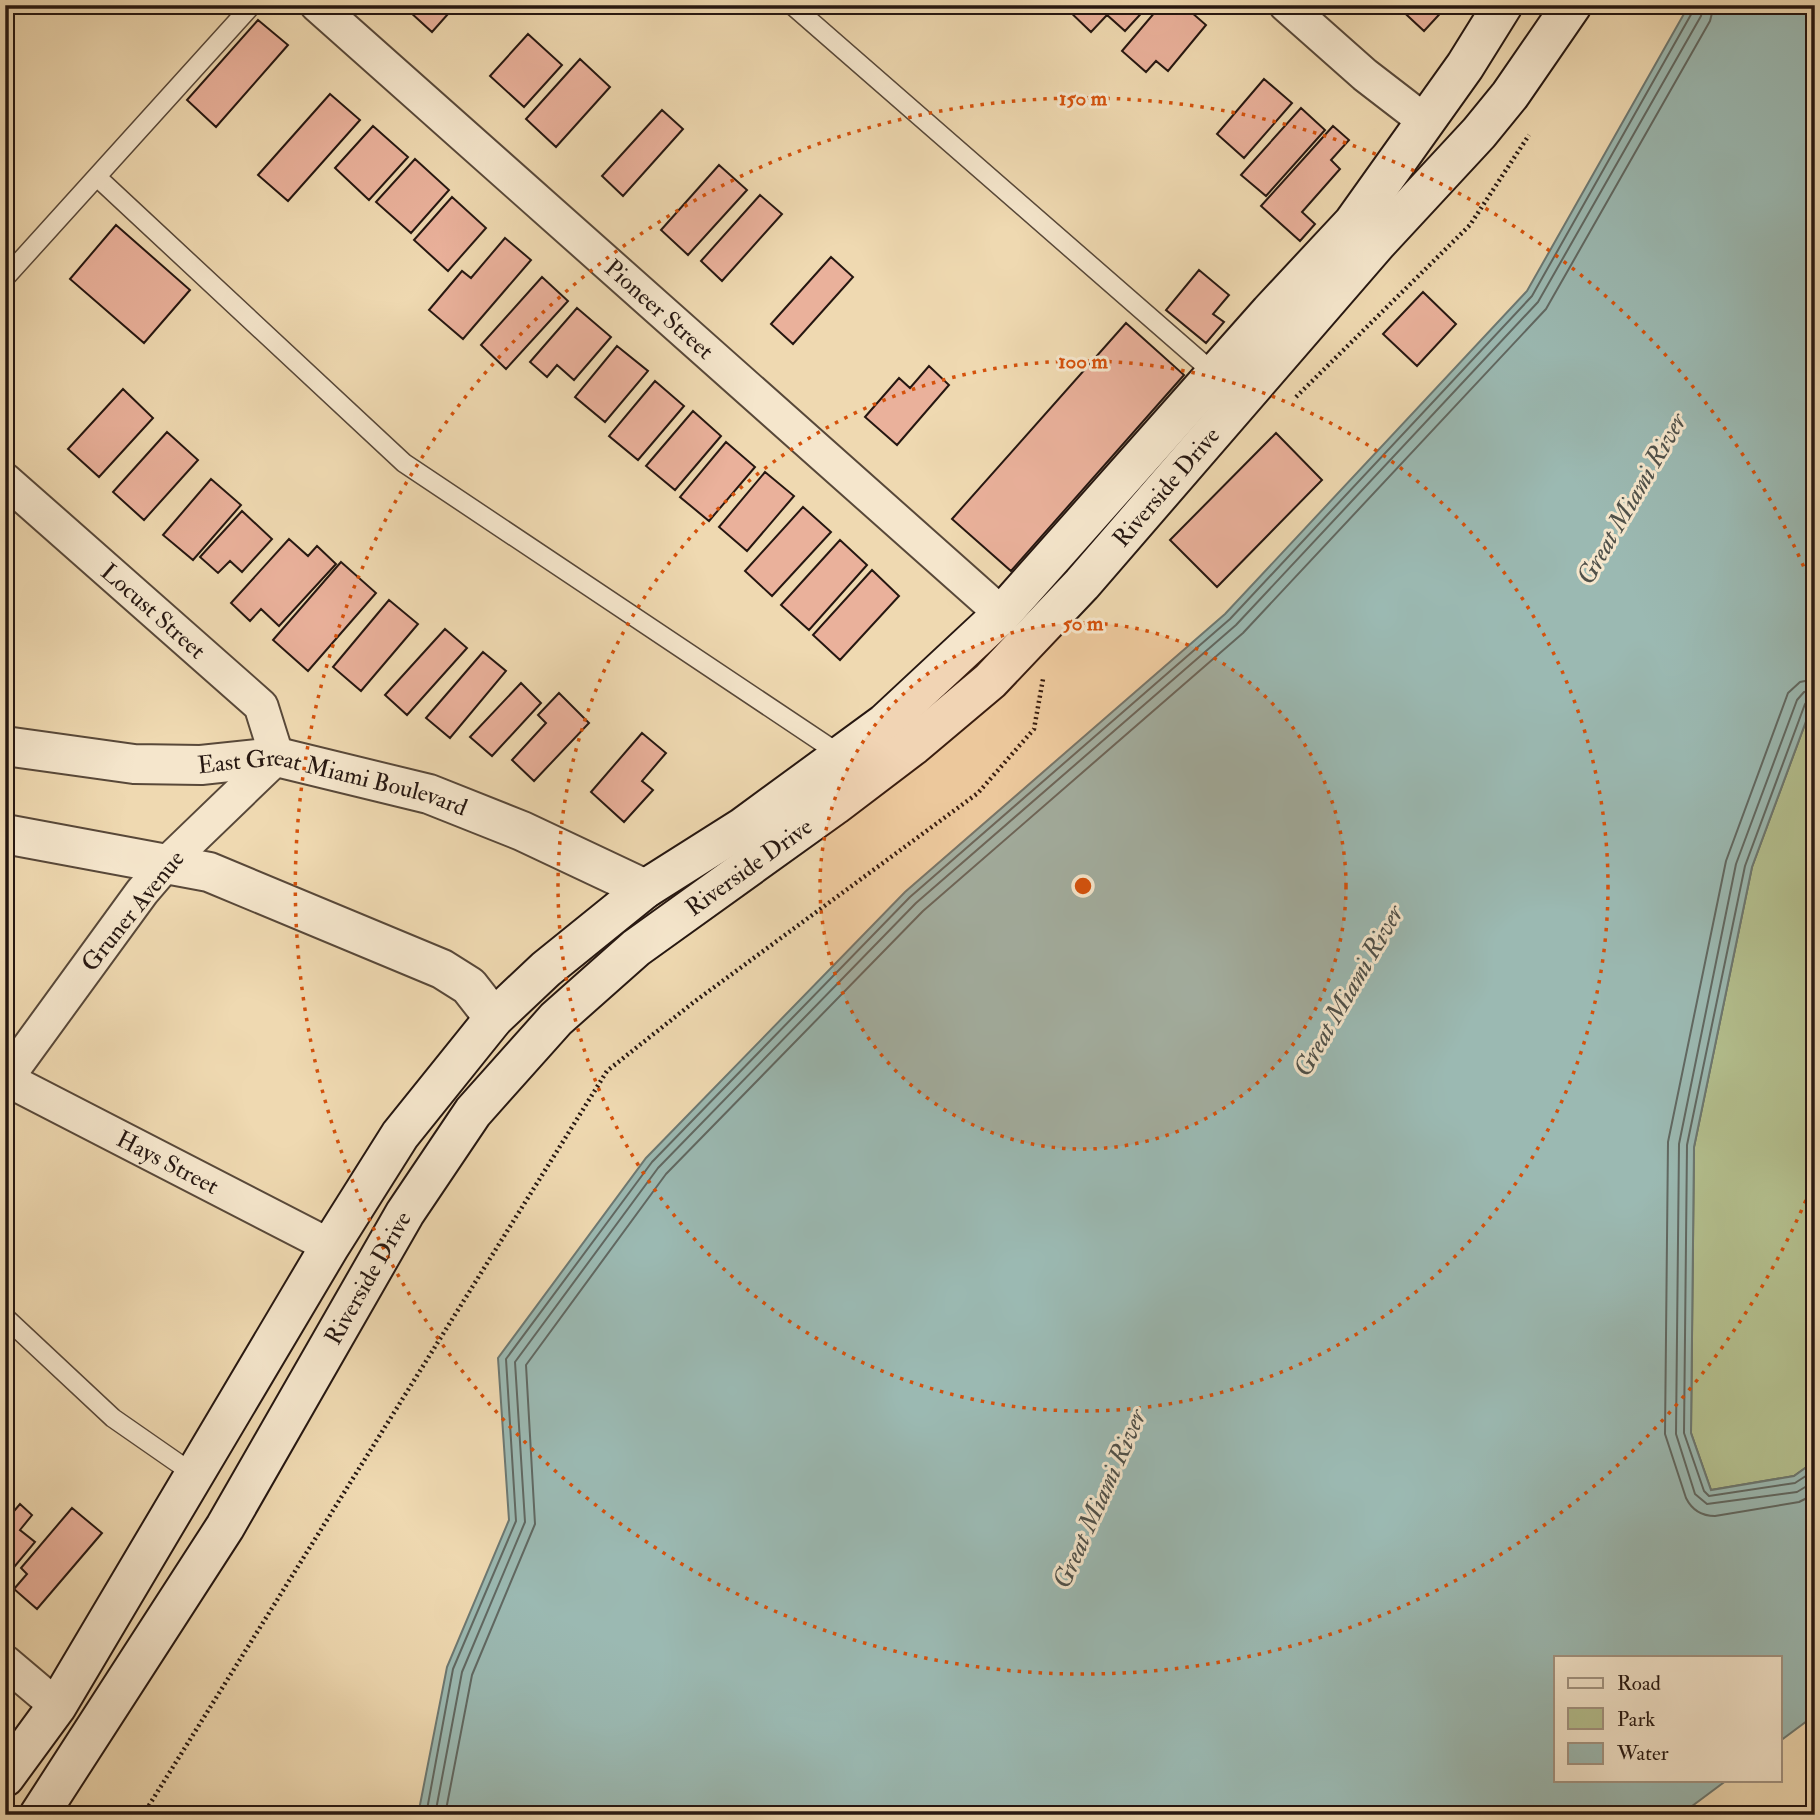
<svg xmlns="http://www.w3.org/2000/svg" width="1820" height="1820" viewBox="0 0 1820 1820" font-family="'IM FELL Double Pica',serif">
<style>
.green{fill:#b4c08f;stroke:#6d6c50;stroke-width:2}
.water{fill:#9bb9b2;stroke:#6c7872;stroke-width:2}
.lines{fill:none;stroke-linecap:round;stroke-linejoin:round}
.shore{stroke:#606862;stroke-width:2}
.building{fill:#eab19b;stroke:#261711;stroke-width:2}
.service-casing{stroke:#584839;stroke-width:21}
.minor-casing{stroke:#584839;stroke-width:37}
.tertiary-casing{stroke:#584839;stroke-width:42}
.secondary-casing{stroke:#261711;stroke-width:42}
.path{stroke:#261711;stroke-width:4.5;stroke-dasharray:2 3.5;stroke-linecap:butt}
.service{stroke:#f5e6cc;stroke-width:18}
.minor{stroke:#f5e6cc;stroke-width:33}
.tertiary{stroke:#f5e6cc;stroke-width:38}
.secondary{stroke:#f5e6cc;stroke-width:38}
.ring{fill:none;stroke:#d5520c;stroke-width:3.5;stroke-dasharray:3.5 7}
.labels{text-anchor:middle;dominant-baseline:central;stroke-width:6;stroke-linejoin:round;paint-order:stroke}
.street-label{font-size:24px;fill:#261711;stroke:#f5e6cc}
.water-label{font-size:26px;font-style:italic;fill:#4f5049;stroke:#f5e6cc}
.centre{fill:#d5520c;stroke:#f5e6cc;stroke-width:3.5}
.ring-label{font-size:21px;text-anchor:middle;font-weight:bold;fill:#d5520c;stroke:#f5e6cc;stroke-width:6;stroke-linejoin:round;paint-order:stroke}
</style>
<rect width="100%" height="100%" fill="#efd9b1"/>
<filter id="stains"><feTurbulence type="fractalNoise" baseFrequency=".00286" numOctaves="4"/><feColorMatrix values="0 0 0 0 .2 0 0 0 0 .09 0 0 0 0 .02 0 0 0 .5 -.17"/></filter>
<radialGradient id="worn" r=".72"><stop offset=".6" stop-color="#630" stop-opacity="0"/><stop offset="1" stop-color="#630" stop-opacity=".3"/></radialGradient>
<path class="green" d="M1815,697V1461L1794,1476L1711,1490L1691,1433L1694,1147L1752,867Z"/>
<path class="water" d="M1689,5H1815V697L1752,867L1694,1147L1691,1433L1711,1490L1794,1476L1815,1461V1715L1780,1741V1657H1556V1780H1727L1680,1815H418L447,1667L509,1520L498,1358L646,1158L905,892L1225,614L1527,291Z"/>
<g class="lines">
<path class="shore" d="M1815,679L1800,682L1788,693L1726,861L1668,1142L1665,1434L1686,1498C1692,1510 1701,1516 1715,1516L1799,1502L1815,1494
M1815,690L1804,692L1797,700L1736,864L1679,1144L1676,1434L1695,1494L1707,1504L1797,1492L1815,1481
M1815,698L1809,699L1805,704L1745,866L1687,1145L1684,1433L1704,1491L1709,1496L1795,1483L1815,1470
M426,1815L453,1669L516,1521L506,1359L652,1162L910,897L1230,619L1532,296L1693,11L1694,5
M435,1815L462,1672L525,1522L515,1362L658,1168L916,903L1236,625L1538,302L1701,16L1703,5
M445,1815L472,1675L535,1524L526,1365L666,1174L923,911L1243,633L1546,309L1710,21L1714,5"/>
</g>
<path class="building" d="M417,5H456L432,32L410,12Z
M1070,5H1149L1125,31L1107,15L1091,32L1067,9Z
M1161,5H1183L1206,25L1168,71L1156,61L1146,72L1122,51Z
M1396,5H1448L1424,31Z
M258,20L288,45L216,127L187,100Z
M528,34L562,65L524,107L490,76Z
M580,59L610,87L556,147L526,119Z
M1264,79L1292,103L1244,158L1217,134Z
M330,94L360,120L288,201L258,175Z
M1301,108L1325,130L1266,196L1241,175Z
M662,110L683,129L623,196L602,176Z
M373,126L408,157L369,200L335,168Z
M1333,126L1349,140L1331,160L1340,169L1302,212L1315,224L1300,241L1261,206Z
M415,159L449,190L411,233L376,202Z
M719,165L747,190L688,255L661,230Z
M760,195L782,214L722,281L701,261Z
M452,197L486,228L448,271L414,240Z
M116,225L190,290L144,343L70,279Z
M505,238L531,260L463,339L429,310L462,271L471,278Z
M831,257L853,277L793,344L771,324Z
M1199,270L1229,295L1213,314L1224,322L1206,343L1166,310Z
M542,277L568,301L506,369L481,345Z
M1423,292L1456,324L1417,366L1383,334Z
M577,308L611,337L574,380L557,365L547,377L530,362Z
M1126,323L1184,375L1011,571L952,519Z
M617,346L648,371L605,422L575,397Z
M929,366L949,385L897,445L865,417L899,378L910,388Z
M655,381L684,406L638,460L609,436Z
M123,389L153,418L99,477L68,449Z
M693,411L721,436L675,490L646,466Z
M167,432L198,460L144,520L113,492Z
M1276,433L1322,480L1217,587L1170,540Z
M726,442L755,467L709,521L680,497Z
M765,472L794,496L747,551L719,527Z
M211,479L241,505L193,560L163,535Z
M803,507L831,532L772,596L745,571Z
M242,511L272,539L242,572L230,561L218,573L200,557Z
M289,539L308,556L317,546L336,564L279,626L261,609L250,621L231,603Z
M840,540L867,565L809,630L781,605Z
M341,562L376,593L308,671L273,640Z
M872,570L899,596L840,660L813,635Z
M389,600L418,624L361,691L333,667Z
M445,629L467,648L407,715L385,695Z
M483,652L506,671L450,738L426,718Z
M521,683L541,703L492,756L470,737Z
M559,693L589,723L534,781L512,760L546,723L538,715Z
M642,733L666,753L642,781L653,790L624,822L591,792Z
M20,1504L32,1515L20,1530L35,1542L5,1578V1515L9,1517Z
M72,1508L102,1533L37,1609L14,1589L27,1574L21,1568Z"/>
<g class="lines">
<g class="service-casing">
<path id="service" d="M792,5L1215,374
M97,177L404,463L841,755
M5,278L252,5
M5,1317L113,1418L195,1475"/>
</g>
<g class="minor-casing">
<g id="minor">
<path id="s1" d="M317,5L1002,614"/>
<path d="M1286,5L1365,75L1426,122"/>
<path id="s2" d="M5,480L261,706L277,757L166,864L142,892L5,1080"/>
<path id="s3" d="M6,1079L330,1246"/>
<path d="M5,1662L57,1706"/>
</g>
</g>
<g class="tertiary-casing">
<g id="tertiary">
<path id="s4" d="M5,746L134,764L201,765L277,757L429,794L522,831L645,889"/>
<path d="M5,834L209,872L442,969L469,986L494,1018"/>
</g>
</g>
<g class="secondary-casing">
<g id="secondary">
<path d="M5,1777L57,1706L330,1246L400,1135L494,1018L546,969L645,889L743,827L885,723L1002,614L1270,312L1353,223L1465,66L1503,5"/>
<path id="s5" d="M39,1815L225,1527L405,1213L473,1112L556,1019L636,948L835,805L914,745L990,681L1082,584L1377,243L1479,133L1510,95L1572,5"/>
</g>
</g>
<path class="path" d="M1296,397L1470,225L1529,135
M143,1815L607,1071L694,1002L978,793L1034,729L1043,679"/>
<use href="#service" class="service"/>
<use href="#minor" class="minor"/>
<use href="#tertiary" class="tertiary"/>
<use href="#secondary" class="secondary"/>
</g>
<circle cx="1083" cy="886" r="263" fill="#d5520c" fill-opacity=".12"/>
<g class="ring">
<circle cx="1083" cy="886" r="263"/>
<circle cx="1083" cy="886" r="525"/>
<path d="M1814 1181A788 788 0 1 1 1814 591"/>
</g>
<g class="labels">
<g class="street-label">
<text stroke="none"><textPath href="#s1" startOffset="458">Pioneer Street</textPath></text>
<text stroke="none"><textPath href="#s5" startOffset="1764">Riverside Drive</textPath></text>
<text stroke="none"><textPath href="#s2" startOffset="198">Locust Street</textPath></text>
<text stroke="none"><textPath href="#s4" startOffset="332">East Great Miami Boulevard</textPath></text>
<text stroke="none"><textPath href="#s5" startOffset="1197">Riverside Drive</textPath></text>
<text transform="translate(133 911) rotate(-51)">Gruner Avenue</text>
<text stroke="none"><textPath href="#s3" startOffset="182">Hays Street</textPath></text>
<text stroke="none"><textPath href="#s5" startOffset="630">Riverside Drive</textPath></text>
</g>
<g class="water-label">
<text transform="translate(1632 499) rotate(-60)">Great Miami River</text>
<text transform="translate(1349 991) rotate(-60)">Great Miami River</text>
<text transform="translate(1100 1499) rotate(-66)">Great Miami River</text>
</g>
</g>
<circle cx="1083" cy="886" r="10" class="centre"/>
<g class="ring-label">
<text x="1083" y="105">150 m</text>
<text x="1083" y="368">100 m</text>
<text x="1083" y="630">50 m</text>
</g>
<rect width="1820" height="1820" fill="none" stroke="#efd9b1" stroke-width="28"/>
<rect x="7" y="7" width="1806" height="1806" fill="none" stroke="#261711" stroke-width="3.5"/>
<rect x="14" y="14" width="1792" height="1792" fill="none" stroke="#261711" stroke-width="2"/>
<rect x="1554" y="1656" width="228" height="126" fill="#f5e6cc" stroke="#a29381" stroke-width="2"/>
<rect x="1568" y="1678" width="35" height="10" fill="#f5e6cc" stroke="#a29381" stroke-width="2"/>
<text x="1617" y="1690" font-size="21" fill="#261711">Road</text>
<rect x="1568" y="1708" width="35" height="21" fill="#b4c08f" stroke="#a29381" stroke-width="2"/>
<text x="1617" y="1726" font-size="21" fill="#261711">Park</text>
<rect x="1568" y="1743" width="35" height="21" fill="#9bb9b2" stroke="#a29381" stroke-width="2"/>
<text x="1617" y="1760" font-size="21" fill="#261711">Water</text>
<rect width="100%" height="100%" filter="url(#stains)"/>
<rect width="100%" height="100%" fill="url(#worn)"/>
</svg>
